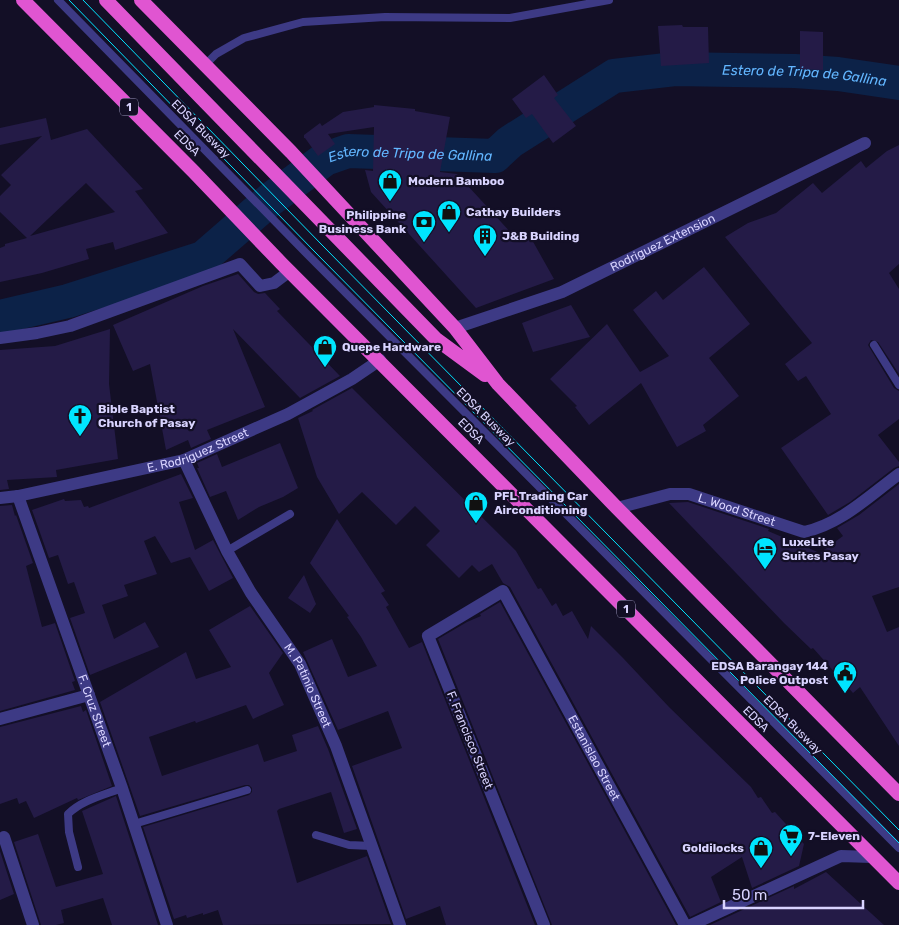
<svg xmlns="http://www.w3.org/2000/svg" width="899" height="925" viewBox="0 0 899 925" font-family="Rubik,sans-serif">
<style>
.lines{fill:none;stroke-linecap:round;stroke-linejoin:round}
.river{stroke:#0c2248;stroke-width:34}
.building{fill:#241b47;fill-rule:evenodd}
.service{stroke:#3d3a85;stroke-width:8}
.minor{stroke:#3d3a85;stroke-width:12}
.tertiary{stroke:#3d3a85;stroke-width:12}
.trunk{stroke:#e055d1;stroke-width:14}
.tram{stroke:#00e5ff;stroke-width:1}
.labels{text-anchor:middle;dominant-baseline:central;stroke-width:4.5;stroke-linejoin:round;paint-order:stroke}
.shield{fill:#130f26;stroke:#9e99be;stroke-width:1}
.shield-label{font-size:11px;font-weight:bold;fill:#d9d4ff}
.street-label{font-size:12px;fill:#d9d4ff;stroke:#130f26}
.poi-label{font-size:12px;font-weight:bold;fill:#d9d4ff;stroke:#130f26;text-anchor:start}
.water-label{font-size:14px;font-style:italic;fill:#62b6ff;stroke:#130f26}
</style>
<rect width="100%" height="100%" fill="#130f26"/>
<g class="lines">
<path class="river" id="s1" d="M0,317L68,301L203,258L271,199L325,159L348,151L495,156L510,142L614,76L675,69L795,71L838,74L899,83"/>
</g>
<path class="building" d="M682,25L683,27H708L709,63L661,66L658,26Z
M800,31L823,32V70L800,69Z
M544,75L558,95L554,98L576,126L553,143L532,114L526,118L512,99Z
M374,105L415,109V111L450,117L440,172L457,174L512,234L527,231L554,279L476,308L371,192L365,170L373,171L374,127L328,134L335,144L318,156L305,138H304V135L320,123L322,126L343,112L374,107Z
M46,118L51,140L87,129L143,189L135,191L168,233L115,250L113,242L86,249L89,259L42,273L0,282V248L5,246V244L27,238L0,212V196L11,185L1,175L42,136L0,145V128ZM86,183L115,212L30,236Z
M899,145V264L889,273L899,289V374L878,342L871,340L868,345L894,388L899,391V419L878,435L899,462V466L894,468L850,502L828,515L781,448L831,414L806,376L798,381L785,364L812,343L725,237L748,223L776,213L813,183L822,193L861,161L866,168L887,151Z
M704,267L750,324L709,358L739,396L703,425L706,431L677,447L641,383L589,425L575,407L577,406L550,379L607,324L640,372L669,356L633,310L656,291L663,300Z
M238,274L254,292L258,294L265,293L280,309L277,311L340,376L300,398L233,329L265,407L207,430L211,439L191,448L188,440L166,450L150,364L133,371L113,325L203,286Z
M571,305L590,337L533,352L522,323Z
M110,329L109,384L118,459L56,470L57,477L7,480L9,489L0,490V350L55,346Z
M352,388L516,551L538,589L541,588L552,606L556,603L563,616L572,611L588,639L591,626L623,658L669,707L751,787L758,798L761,797L772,813L775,812L804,844L799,866L752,888L742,857L711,877L721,902L690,917L510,587L503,583L492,564L479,572L472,565L459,578L426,545L440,531L415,506L396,525L362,492L339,514L317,477L298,418L313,411L312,410Z
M280,443L298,488L283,497L259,507L238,520L226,491L210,497L197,468H199L197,463L217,454L222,467Z
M181,474L193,498L179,502L195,550L213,540L233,578L209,591L190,557L171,563L155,536L144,541L157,574L124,585L128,596L102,605L114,639L145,622L159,647L90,675L70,618L85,613L74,582L68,584L58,555L49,558L32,510L64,499L65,501L81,500L84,507L88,506L89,508Z
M899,484V587L872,596L887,632L899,627V746L860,687L853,693L813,648L811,649L784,623L669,503L688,502L769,529L768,531L820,553L843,536L837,528L859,515Z
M12,505L15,516L16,515L33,563L26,566L42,627L55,623L75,681L72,682L75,690L0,711V506Z
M337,519L385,591L381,593L389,605L386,607L409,648L422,642L535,925H446L440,906L406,919L352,766L402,748L388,711L338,730L303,652L332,639L348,677L377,666L361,637L347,617L349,616L310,563Z
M304,575L316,604L310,613L288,598Z
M500,602L676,925H552L438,639L467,622L481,616L480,614Z
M250,606L283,653L269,673L284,705L253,719L246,705L196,723L195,721L149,737L162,776L258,744L264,762L297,751L292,735L318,726L328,749L357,829L344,833L331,792L279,809L277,811L297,883L367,856L391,924L223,925L218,910L203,915V913L187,918L186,915L174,919L143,827L249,795L252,792V788L249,785H245L140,816L100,702L186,652L196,679L231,667L209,630Z
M81,706L83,712L86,710L112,786L78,800L77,798L34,818L26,801L19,804L17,798L0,804V727Z
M116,796L158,925H112L103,898L61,910L64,923L56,925H41L14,842L38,834L56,887L103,874L82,811Z
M0,851L14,894L0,900Z
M826,872L884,925H710L794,886V889Z"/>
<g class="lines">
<path class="service" d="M58,0L310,257L899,848
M205,65L216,54L244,38L303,22L385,17L510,18L609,0
M874,345L899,385
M227,551L290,514
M134,824L247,790
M316,835L349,845L372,846
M78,867L69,832L68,814C82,800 104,795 122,788"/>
<g class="minor">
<path id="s2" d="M455,328L562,292L865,143"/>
<path d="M0,338L37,333L70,326L240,264L260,286L274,283L290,271"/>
<path id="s3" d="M184,460L227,551L251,593L300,664L336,746L400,925"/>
<path id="s4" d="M18,496L122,788L167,925"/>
<path id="s5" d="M0,498L18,496L184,460L288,414L352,379L380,360"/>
<path id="s6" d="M617,508L670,494H689L804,532C841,524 869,496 899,474"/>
<path d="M0,719L89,695"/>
<path d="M4,837L33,925"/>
<path id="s7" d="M544,925L428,636L503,591L685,925"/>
</g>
<path class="tertiary" d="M691,925L841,856L872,857"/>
<path class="trunk" d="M23,0L194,172L281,263L899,883
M106,0L436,339L485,375
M141,0L291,152L455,328L498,384L617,508L899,794"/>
<path class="tram" d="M69,0L315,252L899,843
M83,0L323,246L899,830"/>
</g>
<defs>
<g id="shop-pin" transform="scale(1.25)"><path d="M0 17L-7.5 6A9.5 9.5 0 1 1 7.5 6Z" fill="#00e5ff" stroke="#130f26"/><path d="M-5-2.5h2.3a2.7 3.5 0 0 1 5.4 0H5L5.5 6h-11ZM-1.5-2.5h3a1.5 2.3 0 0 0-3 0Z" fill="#111"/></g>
<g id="bank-pin" transform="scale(1.25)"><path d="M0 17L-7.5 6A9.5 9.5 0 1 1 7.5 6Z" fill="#00e5ff" stroke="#130f26"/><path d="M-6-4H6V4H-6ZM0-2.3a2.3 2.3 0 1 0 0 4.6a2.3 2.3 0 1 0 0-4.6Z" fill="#111"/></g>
<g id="building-pin" transform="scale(1.25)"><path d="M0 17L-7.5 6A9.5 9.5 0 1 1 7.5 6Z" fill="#00e5ff" stroke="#130f26"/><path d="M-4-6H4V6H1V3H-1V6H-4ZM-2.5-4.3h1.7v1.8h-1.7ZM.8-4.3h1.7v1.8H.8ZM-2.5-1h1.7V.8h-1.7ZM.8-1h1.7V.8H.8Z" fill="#111"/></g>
<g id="church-pin" transform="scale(1.25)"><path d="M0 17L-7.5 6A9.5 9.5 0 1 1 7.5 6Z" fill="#00e5ff" stroke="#130f26"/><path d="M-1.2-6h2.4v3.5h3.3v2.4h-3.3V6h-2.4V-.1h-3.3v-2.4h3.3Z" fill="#111"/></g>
<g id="hotel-pin" transform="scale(1.25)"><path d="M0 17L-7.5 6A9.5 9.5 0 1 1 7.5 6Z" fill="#00e5ff" stroke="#130f26"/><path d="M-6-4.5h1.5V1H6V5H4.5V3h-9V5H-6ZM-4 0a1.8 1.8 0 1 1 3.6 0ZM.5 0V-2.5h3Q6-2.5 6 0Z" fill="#111"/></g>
<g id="civic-pin" transform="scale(1.25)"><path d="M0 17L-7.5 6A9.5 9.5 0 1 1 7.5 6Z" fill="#00e5ff" stroke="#130f26"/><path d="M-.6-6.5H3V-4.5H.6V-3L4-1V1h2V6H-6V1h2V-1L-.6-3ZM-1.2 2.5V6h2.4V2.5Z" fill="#111"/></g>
<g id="supermarket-pin" transform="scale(1.25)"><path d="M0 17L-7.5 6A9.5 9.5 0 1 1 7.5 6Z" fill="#00e5ff" stroke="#130f26"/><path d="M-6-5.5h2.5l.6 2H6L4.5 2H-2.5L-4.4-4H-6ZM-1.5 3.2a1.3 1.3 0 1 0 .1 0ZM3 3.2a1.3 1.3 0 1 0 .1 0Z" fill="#111"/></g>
</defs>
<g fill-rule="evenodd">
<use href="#shop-pin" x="390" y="181"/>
<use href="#shop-pin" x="449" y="212"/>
<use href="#bank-pin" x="424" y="222"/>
<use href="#building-pin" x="485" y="236"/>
<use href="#shop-pin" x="325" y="347"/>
<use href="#church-pin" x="80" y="416"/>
<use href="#shop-pin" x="476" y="503"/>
<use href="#hotel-pin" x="765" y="549"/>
<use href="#civic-pin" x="845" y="673"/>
<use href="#supermarket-pin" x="791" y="836"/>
<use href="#shop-pin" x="761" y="848"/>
</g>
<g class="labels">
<g class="shield">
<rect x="120" y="98.5" width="18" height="17" rx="4"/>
<rect x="617" y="600.5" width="18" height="17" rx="4"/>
</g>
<g class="shield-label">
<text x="129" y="107">1</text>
<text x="626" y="609">1</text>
</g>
<g class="street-label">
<text transform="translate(201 129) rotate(45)">EDSA Busway</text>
<text transform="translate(187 143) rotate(45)">EDSA</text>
<text stroke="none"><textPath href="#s2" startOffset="225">Rodriguez Extension</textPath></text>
<text transform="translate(486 417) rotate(45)">EDSA Busway</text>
<text transform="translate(471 431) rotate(45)">EDSA</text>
<text stroke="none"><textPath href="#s5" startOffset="204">E. Rodriguez Street</textPath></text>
<text stroke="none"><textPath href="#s6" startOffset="124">L. Wood Street</textPath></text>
<text stroke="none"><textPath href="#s3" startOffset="258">M. Patinio Street</textPath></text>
<text stroke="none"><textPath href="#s4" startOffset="228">F. Cruz Street</textPath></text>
<text transform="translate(756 719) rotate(45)">EDSA</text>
<text transform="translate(793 725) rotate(45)">EDSA Busway</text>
<text transform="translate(470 740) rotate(68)">F. Francisco Street</text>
<text stroke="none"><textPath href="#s7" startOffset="589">Estanislao Street</textPath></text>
</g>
<g class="poi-label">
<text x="408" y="181">Modern Bamboo</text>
<text x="466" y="212">Cathay Builders</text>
<text x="406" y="215" text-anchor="end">Philippine<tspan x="406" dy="14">Business Bank</tspan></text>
<text x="502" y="236">J&amp;B Building</text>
<text x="342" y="347">Quepe Hardware</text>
<text x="98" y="409">Bible Baptist<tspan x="98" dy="14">Church of Pasay</tspan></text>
<text x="494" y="496">PFL Trading Car<tspan x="494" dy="14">Airconditioning</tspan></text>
<text x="782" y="542">LuxeLite<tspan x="782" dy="14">Suites Pasay</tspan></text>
<text x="828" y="666" text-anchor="end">EDSA Barangay 144<tspan x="828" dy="14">Police Outpost</tspan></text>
<text x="808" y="836">7-Eleven</text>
<text x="744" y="848" text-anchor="end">Goldilocks</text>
</g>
<g class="water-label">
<text stroke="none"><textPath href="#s1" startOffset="875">Estero de Tripa de Gallina</textPath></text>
<text stroke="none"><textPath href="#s1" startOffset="455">Estero de Tripa de Gallina</textPath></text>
</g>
</g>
<path d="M724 900v8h139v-8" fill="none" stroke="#d9d4ff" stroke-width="2.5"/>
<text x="732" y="900" font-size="15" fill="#d9d4ff" stroke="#130f26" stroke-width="4" paint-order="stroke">50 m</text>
</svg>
